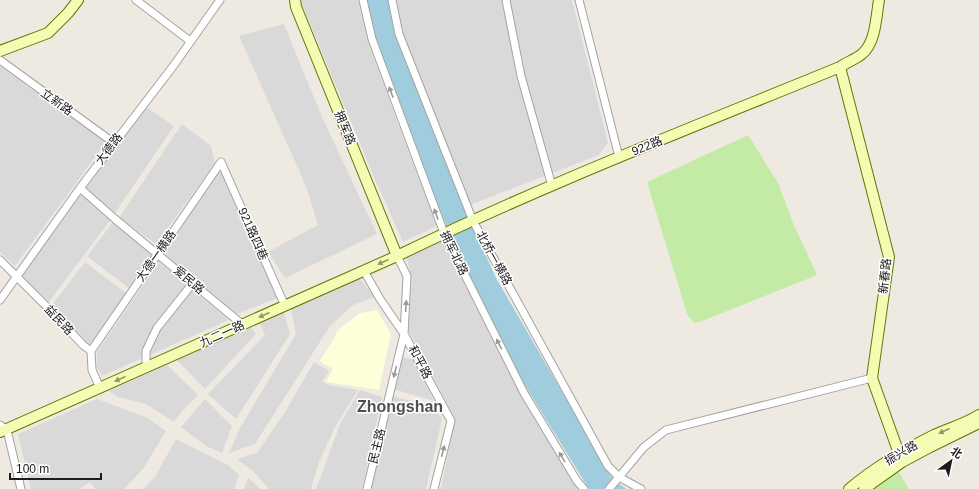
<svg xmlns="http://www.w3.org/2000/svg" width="979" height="489" viewBox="0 0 979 489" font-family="Helvetica,'Noto Sans SC',sans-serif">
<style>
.residential{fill:#dad9d9}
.education{fill:#fdffd9}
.grass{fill:#c4eba5}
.water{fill:#a0cdde}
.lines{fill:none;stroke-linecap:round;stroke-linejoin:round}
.street-casing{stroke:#a3a3a3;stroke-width:9}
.secondary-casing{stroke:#637601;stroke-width:12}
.street{stroke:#fff;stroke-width:7}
.secondary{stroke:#f4fbb2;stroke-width:10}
.oneway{fill:#999}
.oneway2{fill:#93976e}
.labels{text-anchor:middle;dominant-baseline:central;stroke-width:3;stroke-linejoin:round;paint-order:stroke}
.street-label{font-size:12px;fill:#1c1c1c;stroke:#fff}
.district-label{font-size:16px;font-weight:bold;fill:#4f4f4f;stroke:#fff}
</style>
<rect width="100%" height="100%" fill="#eeeae1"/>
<path class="residential" d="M300,0H358L368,42L397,121L437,226L403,242L377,184Z
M396,0H572L608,143L599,155L470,205L414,65L404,34Z
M284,24L322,117L377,234L285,278L268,252L318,225L306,186L239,36Z
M0,66L106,142L15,266L0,252Z
M145,106L174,126L115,213L84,187Z
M182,124L211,146L215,163L156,244L119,218Z
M221,166L278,298L237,314L163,253Z
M81,191L111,219L49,302L21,275Z
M114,221L153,253L130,289L87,256Z
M441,237L512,379L532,414L583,489H441L455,418L408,330L412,278L406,256Z
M85,262L127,294L90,346L51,306Z
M159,262L229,320L102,376L97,367V352Z
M359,278L375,297L353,305L330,326L255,444L229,453L240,428L296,334L291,309Z
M283,310L290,334L236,419L208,394L265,335L259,322Z
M251,327L256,334L205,389L176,359Z
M401,357L413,359L434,401L393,389Z
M314,362L329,371L322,382L329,385L358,390L335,427L319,462L311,489H269L253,471L237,459L257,453L285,412Z
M167,365L198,395L182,411L174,422L146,404L118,397L109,391Z
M360,390L382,397L362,489H316L341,422Z
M392,396L434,407L442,419L426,489H371Z
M97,399L146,417L166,431L143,469L124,489H95L90,482L80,489H31L18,434Z
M205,399L232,426L222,453L206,446L181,427Z
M176,439L228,465L239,475L234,489H143L155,477Z
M248,477L260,489H244Z"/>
<path class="education" d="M377,310L391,334L379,390L326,382L333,369L319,361L330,345L338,330L360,313Z"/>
<path class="grass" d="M748,135L778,183L793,223L817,275L702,321L694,323L687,314L647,182Z
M897,469L909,489H871Z"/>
<path class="water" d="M366,0H388L395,35L464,207L496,278L612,478L626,489H589L515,369L470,281L425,175L376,44Z"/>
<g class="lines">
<g class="street-casing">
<path id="street" d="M136,0L190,41
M363,0L372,39L444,233L524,393L577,481L584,489
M392,0L399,34L473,221L608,466L619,477L641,489
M506,0L521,76L552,186
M579,0L619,157
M0,60L114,143
M221,162L285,306
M80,188L115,219L243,325
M397,256L407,276L404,334L451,421L434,489
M0,260L48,308L83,345L91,351L92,370L100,388
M364,271L380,299L404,334L367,489
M0,300L80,188L174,65L220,0
M91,351L221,162
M146,368V351L157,328L193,283
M0,425L7,430L21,489
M609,489L644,447L666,430L872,378"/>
</g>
<g class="secondary-casing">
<path id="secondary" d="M295,0L296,7L397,256
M0,51L48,33L68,13L78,0
M840,67L889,257L872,378L902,462
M0,432L397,256C541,186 691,128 840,67C847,62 856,59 862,54C876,42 876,17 879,0
M849,489C875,467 904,450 934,435C949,428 965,424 979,415
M864,489L902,462L930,447L979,423"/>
</g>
<use href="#street" class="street"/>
<use href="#secondary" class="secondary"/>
</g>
<defs><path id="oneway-solid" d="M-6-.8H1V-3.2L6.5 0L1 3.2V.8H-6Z"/></defs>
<g class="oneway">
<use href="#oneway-solid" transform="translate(391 92) rotate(-110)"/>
<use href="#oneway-solid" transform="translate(436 214) rotate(-110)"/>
<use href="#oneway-solid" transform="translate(406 306) rotate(-87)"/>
<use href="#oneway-solid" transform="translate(499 344) rotate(-117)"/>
<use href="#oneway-solid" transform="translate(395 372) rotate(104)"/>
<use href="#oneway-solid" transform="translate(443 451) rotate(-76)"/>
<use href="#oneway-solid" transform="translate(562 457) rotate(-121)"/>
</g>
<g class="oneway2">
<use href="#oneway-solid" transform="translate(383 262) rotate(156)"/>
<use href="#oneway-solid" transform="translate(264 315) rotate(156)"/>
<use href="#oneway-solid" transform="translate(120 379) rotate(156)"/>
<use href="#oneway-solid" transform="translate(944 431) rotate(156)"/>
</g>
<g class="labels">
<g class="street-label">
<text transform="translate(57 102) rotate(36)">立新路</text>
<text transform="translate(345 128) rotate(68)">拥军路</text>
<text transform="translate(647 146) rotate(-22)">922路</text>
<text transform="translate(109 149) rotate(-53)">大德路</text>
<text transform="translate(253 234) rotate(66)">921路四巷</text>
<text transform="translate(454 253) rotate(64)">拥军北路</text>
<text transform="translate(156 256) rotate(-55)">大德一横路</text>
<text transform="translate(494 258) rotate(61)">北桥一横路</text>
<text transform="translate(885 276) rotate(-84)">新春路</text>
<text transform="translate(189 280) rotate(40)">爱民路</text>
<text transform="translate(59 320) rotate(47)">益民路</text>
<text transform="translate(222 334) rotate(-24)">九二一路</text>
<text transform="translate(420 362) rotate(62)">和平路</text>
<text transform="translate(377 446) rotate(-76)">民主路</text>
<text transform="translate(901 453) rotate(-30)">振兴路</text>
</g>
<g class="district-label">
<text x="400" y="406">Zhongshan</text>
</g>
</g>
<g transform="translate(951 461) rotate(33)" stroke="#ffffff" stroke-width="3" paint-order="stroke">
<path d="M0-3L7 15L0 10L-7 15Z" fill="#1c1c1c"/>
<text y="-6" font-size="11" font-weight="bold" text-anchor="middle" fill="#1c1c1c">北</text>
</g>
<path d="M10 473v6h91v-6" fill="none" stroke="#1c1c1c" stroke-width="2"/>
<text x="16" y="473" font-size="12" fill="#1c1c1c" stroke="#ffffff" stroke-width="3" paint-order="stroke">100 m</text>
</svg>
